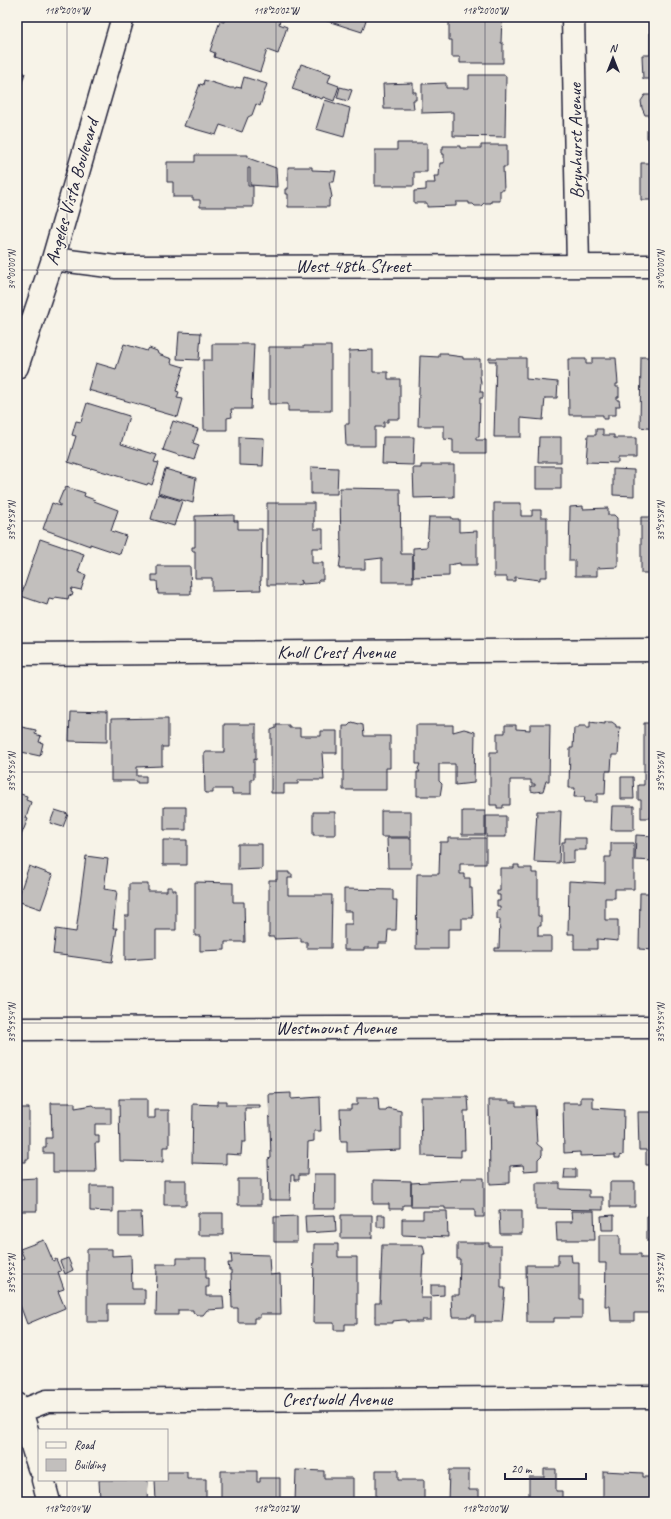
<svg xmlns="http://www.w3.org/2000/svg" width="671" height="1519" viewBox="0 0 671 1519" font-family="Caveat,sans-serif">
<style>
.building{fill:#c2bfbd;stroke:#22223b}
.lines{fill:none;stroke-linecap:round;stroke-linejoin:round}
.minor-casing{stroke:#22223b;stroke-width:25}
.minor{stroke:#f7f3e8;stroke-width:22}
.ticks{fill:none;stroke:#22223b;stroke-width:1;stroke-opacity:0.45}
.labels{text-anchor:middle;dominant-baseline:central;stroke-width:3;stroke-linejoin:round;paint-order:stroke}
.street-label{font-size:19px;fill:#22223b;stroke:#f7f3e8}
.neatline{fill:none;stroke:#22223b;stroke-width:1.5}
.ticks-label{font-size:10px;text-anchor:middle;fill:#22223b}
</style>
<rect width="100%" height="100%" fill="#f7f3e8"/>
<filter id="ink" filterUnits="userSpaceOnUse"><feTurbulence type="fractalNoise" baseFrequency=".025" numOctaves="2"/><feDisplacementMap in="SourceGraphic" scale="8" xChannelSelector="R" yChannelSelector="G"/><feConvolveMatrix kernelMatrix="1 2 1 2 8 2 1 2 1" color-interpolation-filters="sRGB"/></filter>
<g filter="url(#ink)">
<path class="building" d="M225,17H281L279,24L287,27L278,54L267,50L260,72L214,57L215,53L210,51L220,21L224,22Z
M321,17H367L362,32L321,19Z
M449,17H502L501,43H503V63H460V57H452V40H449Z
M650,33H654V79H643L642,55H650Z
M301,64L331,74L328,82L339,86L334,101L323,97L322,99L292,89Z
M17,71L25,73L17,99Z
M469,75H505L506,77L505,137L453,136V112L422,113V84L446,83V88H469Z
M244,77L267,84L260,106L256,104L252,115L248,117L242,132L220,125L216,135L184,126L200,84L203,85L204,80L230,88H236V87L241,88Z
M413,83V92H416V100H413L414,109H384L383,84Z
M340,87L352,90L348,101L337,98Z
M645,95H654V142H651L647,138V130L650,127V115H645L642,108L641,101Z
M325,100L350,108L344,137L316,129Z
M397,143H427V172H414V186H375V150H397Z
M481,145H507V167H503L504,190H500V201H491V203H484L481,206H475L473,204H469V202H456V206L427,207V203H414V191L426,190V183H435L434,176H439L440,163H444V154H442V149H443V146H460V148H481Z
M195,155H248V158L276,168L277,187L250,185V168H248V186H253V207H200V200H193V197H173V182H167V162H195Z
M641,163H654V200H641Z
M288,167H312V170L336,171L334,182H329L332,197L329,200V207H288V194H285V189H288Z
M179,332L201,333L199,360L177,359Z
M124,344L147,351L149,348L157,351L158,354L172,359L171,363L184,367L176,391L179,392L177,398L183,399L178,417L154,410L155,409L88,390L96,363L116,369Z
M212,344H254L251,409H231L232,417L227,418V430H204L203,360H212Z
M304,346H331V411H288V404H269V347H304Z
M373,350V372H388V379H400V419H388V422H384V427H375V446H346L345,424H349V351Z
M439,353H448V355L463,357V359H480V376L481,383L480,392H483V398H480L479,437H476V440H486V453H453V440L444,439V426H418L420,356L439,357Z
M641,357H654V429L640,427Z
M489,358H526V379L558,382L557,398H545L543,420L521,418V437H494L496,361H489Z
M592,358H616L618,384H616V387H619V397H617V400H619L620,406H616V415H608V419H603V415H569L568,359H586V364H592Z
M87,403L129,416L121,444L157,455L154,462L159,463L152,485L148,483L147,485L91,468V469L68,462L76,436L72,435L76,421L81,422Z
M173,421L198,429L193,443L199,445L194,460L163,450Z
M596,429H603V435H614V438H636V458H618V463L586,462L588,435H596Z
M239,437L264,438L263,466L239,465Z
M383,437H414L413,465L382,464Z
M539,437H561V462H538Z
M421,465H454V497L414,498L413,468H421Z
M536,466H561V489H536Z
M311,467L338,468L337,494H311Z
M165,469L196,478L193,503L158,493Z
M613,469L634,470V496L613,495Z
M66,487L85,493L84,496L95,500L94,501L118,510L111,531L126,536L120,554L90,544V546L43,529L52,503L60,506V504L58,503L63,491H64Z
M340,488L400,489L401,554H413V582H382V558L365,560V569H339L341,554Z
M158,494L182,501L174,526L151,519Z
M267,503H314V529H323V548H312V563H323V580H319L317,583L303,584L301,580V584L296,585H267Z
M494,503H521V516H532V510H541V517H547V577H540V580L515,577V581H507V577H494Z
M583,506V509L608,508V515H614L617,518V529H618V567L597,568V576H575V561H569L570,507Z
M234,515V521H238V529H262L261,581H260L261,590L212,591V578H195V551H192V547H195V516Z
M429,517H452V519H459V532L477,531V565H460V563L449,565V576L413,577V548L427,547Z
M641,517H654V573H641Z
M40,539L84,554L78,572L86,575L81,590L72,588L71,592L73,593L72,596L69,595L68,599L55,597L54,600L49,599L47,605L21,596Z
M157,566H190L191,594H158L157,581H152V575H157Z
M70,712L107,713V742L69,741Z
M161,718H168V747H162V766L137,767V776H146V783H137V781H111V719Z
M352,722L363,725L364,736H390V768H386V790H343V726H348Z
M590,722L605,724V722H612L616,725V727H620L618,755H612L611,771H606L605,794H597V802H584L585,797H574L575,788H569L570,748H573L574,728H579V726H586V728H590Z
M644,723H654V818H641V800H638V785H644Z
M224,724H256V760L254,759V779H251V794H232V789H213V793H205L204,752H224Z
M530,724H550L549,781H546L543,791L535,792L531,791V786H535V784H531V780H510V805H503V808H497V805H490V752H497V733H505V725H516V729L530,730Z
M276,725H289V728H300V736H321V731H337V753H322L324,780H298V784H284V793H271V730L276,728Z
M416,725H453V732L464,729L475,732L474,783L455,785V764H439V781L442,784L440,796H417V772H420L418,769L420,764H416Z
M17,726L36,730L35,734L41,736L39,742L43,743L40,756L17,751Z
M621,777H633L634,799H621Z
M17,793L27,796L26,800L31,802L26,818L28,819L17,845Z
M612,806H634V830H611Z
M164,807H186V830H164Z
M55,810L68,814L63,827L50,823Z
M381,811H411V837H381Z
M462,811H485V835H462Z
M537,811H561L559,863L534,862Z
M313,812H335V835H313Z
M486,816H506V837H486Z
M636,835L654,836V861L635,860Z
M387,838H411V868H388Z
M448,838H486V864H460V874H464V878H470V888H472L473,918H462V929H448V949H416L417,874H439L440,842H448Z
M565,838H586V850H574V862L562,863V842H565Z
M163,840H187V865H163Z
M611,843H634V889H615V898H605V920H618V941L597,939V949H574V934H568L569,881L605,883V857H611Z
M238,844H262V869L238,870Z
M86,856L108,859L104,889L117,891L113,928H117L112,962L53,954L56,929L76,932Z
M514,865H519V868H532V873H538V916H541V926H538V936H551V951H495V948H499L500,919H497V910H500V906H497V901H500V895H497V891H500V868H514Z
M29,866L53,875L41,909L17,901Z
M277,872H289V874H292V878H288V895H332L331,948H307V942H301V938L274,939V937H269V880H277Z
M195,882L233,883V902H244L245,942H225V950L200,951V936H195Z
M129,884H148V891H167V887H172V890H176V930H156V958L125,960V916H129Z
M344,889L393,890V900H397L396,930H388L387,943H379V948H364V950H344V924H352V911H344Z
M640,893H654V950L639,949Z
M291,1093V1099L320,1097L321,1131H314V1141L308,1142L307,1175H299V1180H294V1175H291L290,1200H269L268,1159L271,1158L269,1094Z
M421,1097H468L469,1111H464L465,1150H461V1157L422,1156Z
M581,1097H593V1108L624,1110L623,1155L620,1156V1158H615V1155L580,1156V1152L564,1153L563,1103H581Z
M357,1098H378L379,1111H386L388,1108L401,1111V1150L347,1152V1141H341L340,1109H351V1105H357Z
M119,1099H147V1118H155V1110H169V1147H163V1162L120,1161Z
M489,1100H509V1102H516V1106H535L537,1144L542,1148V1155L538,1159V1170L524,1171L523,1165L510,1166V1183L490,1184Z
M217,1101H226V1105H260V1108H245L246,1142H242L241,1155L226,1154V1164L192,1163L193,1104L217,1105Z
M51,1103H75V1108L93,1105L97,1108H111V1124H95V1135H99V1143H95L96,1172H53V1153H43V1147H46V1138H52Z
M17,1108H29V1159H26V1162H21V1159H17Z
M638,1112H654V1165H646V1150H639Z
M565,1169H576V1178H564Z
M314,1174H336V1209H313Z
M37,1178V1211H17V1179Z
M461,1178H484V1217H475V1209H445V1207H411V1183L461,1180Z
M238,1179H261V1205H238Z
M164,1180H186V1205H164Z
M373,1180L411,1181V1205H403V1209H389V1204H373Z
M610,1182H635V1207H610Z
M536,1183H560V1189L589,1190V1197H603V1210L536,1209Z
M90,1186H113V1212L90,1211Z
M499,1210H522V1234H500Z
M423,1211H447L448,1237L402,1235V1219H423Z
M571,1211H594L595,1240H557L556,1222H572Z
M119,1212H141L142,1236H119Z
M198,1213H223V1235H198Z
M335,1215L336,1231L306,1233L305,1216Z
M341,1215H372V1238H341Z
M377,1215H385V1227H377Z
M614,1215V1230H602L601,1216Z
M654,1215V1241H647V1216Z
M297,1216V1242H274V1217Z
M599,1235H620V1254H641V1258H654V1313H634V1321H611L610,1306H605L606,1263H599Z
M44,1240L53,1261L56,1259L61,1271L58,1272L64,1289L58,1291L65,1308L27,1324L20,1305L17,1306V1261L24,1258L20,1249Z
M457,1243H489V1246H501V1288H505L502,1322H475V1315H471V1317H452L451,1295H459L460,1259H457Z
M314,1244H338V1257H357V1324H345V1330H334V1323H313Z
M382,1245H423L425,1254H423L421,1298H431V1320H422V1322H407V1320H403L393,1321V1323H375V1303H380Z
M87,1249H112V1256L131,1255L132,1289H145V1304H108V1322H87Z
M231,1254L269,1255L270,1275L280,1274L281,1314H260V1318H254V1323H238V1308H232L231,1270H229L228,1263H232Z
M558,1254H571L572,1262H579V1299H582V1318H554V1322H527L526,1265H558Z
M68,1258L73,1270L65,1274L60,1261Z
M177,1258H206V1278H209V1287H206V1296H223L224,1309L207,1310L203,1315H197L193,1312V1310H178V1315H156L157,1264H177Z
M431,1285H444V1295L431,1296Z
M544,1469H556V1491H562V1502H524V1496H529V1477H544Z
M296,1470L324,1471V1478H353V1502H295Z
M376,1470H398V1480H424V1500L427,1502H376Z
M449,1470H469V1490H479V1497L496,1498V1502H448Z
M221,1471H257V1482H260V1478H280V1502H221Z
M603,1471L643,1473V1477H654V1502H603Z
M167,1472H187V1479H206V1500L156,1502L155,1480H167Z
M99,1480H148L147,1502H103V1500H100Z"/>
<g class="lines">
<g class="minor-casing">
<path id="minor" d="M573,17L578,266
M53,259L116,267L654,266
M17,367L53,259L123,17
M17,654L654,650
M17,1029L654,1027
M17,1404L21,1411L39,1468
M21,1411L47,1401L654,1397
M43,1480L49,1502"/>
</g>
<use href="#minor" class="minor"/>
</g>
</g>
<path class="ticks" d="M67,17V1430M276,17V1502M485,17V1502M17,19H654M17,270H654M17,521H654M17,772H654M17,1023H654M17,1274H654M67,1480V1502"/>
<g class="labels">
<g class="street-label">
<text transform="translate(576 141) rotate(-91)">Brynhurst Avenue</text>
<text transform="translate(72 192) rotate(-74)">Angeles Vista Boulevard</text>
<text x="353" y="266">West 48th Street</text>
<text x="336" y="652">Knoll Crest Avenue</text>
<text x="336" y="1028">Westmount Avenue</text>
<text x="337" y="1399">Crestwold Avenue</text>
</g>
</g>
<rect width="671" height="1519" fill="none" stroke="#f7f3e8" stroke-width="44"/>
<rect x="38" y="1429" width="130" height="52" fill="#f7f3e8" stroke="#a29fa3"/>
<rect x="46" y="1442" width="20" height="6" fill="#f7f3e8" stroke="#a29fa3"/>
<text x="74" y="1449" font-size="12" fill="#22223b">Road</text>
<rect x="46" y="1459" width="20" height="12" fill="#c2bfbd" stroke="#a29fa3"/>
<text x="74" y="1469" font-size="12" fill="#22223b">Building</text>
<g transform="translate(613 58)" stroke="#f7f3e8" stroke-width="3" paint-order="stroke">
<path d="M0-3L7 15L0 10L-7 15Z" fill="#22223b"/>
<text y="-6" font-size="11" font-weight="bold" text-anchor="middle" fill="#22223b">N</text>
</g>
<path d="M505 1473v6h81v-6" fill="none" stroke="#22223b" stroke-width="2"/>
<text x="511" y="1473" font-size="12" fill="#22223b" stroke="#f7f3e8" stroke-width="3" paint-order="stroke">20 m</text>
<rect x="22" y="22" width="627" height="1475" class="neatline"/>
<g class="ticks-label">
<text x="67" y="14">118°20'04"W</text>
<text x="276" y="14">118°20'02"W</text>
<text x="485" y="14">118°20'00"W</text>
<text transform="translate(11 270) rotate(-90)" y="4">34°00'00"N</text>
<text transform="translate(660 270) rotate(-90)" y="4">34°00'00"N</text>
<text transform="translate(11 521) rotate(-90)" y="4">33°59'58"N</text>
<text transform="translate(660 521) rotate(-90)" y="4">33°59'58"N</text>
<text transform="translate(11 772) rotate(-90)" y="4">33°59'56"N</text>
<text transform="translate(660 772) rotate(-90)" y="4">33°59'56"N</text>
<text transform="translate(11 1023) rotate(-90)" y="4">33°59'54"N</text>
<text transform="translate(660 1023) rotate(-90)" y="4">33°59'54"N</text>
<text transform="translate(11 1274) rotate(-90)" y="4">33°59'52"N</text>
<text transform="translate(660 1274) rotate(-90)" y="4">33°59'52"N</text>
<text x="67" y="1512">118°20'04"W</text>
<text x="276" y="1512">118°20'02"W</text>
<text x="485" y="1512">118°20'00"W</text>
</g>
</svg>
